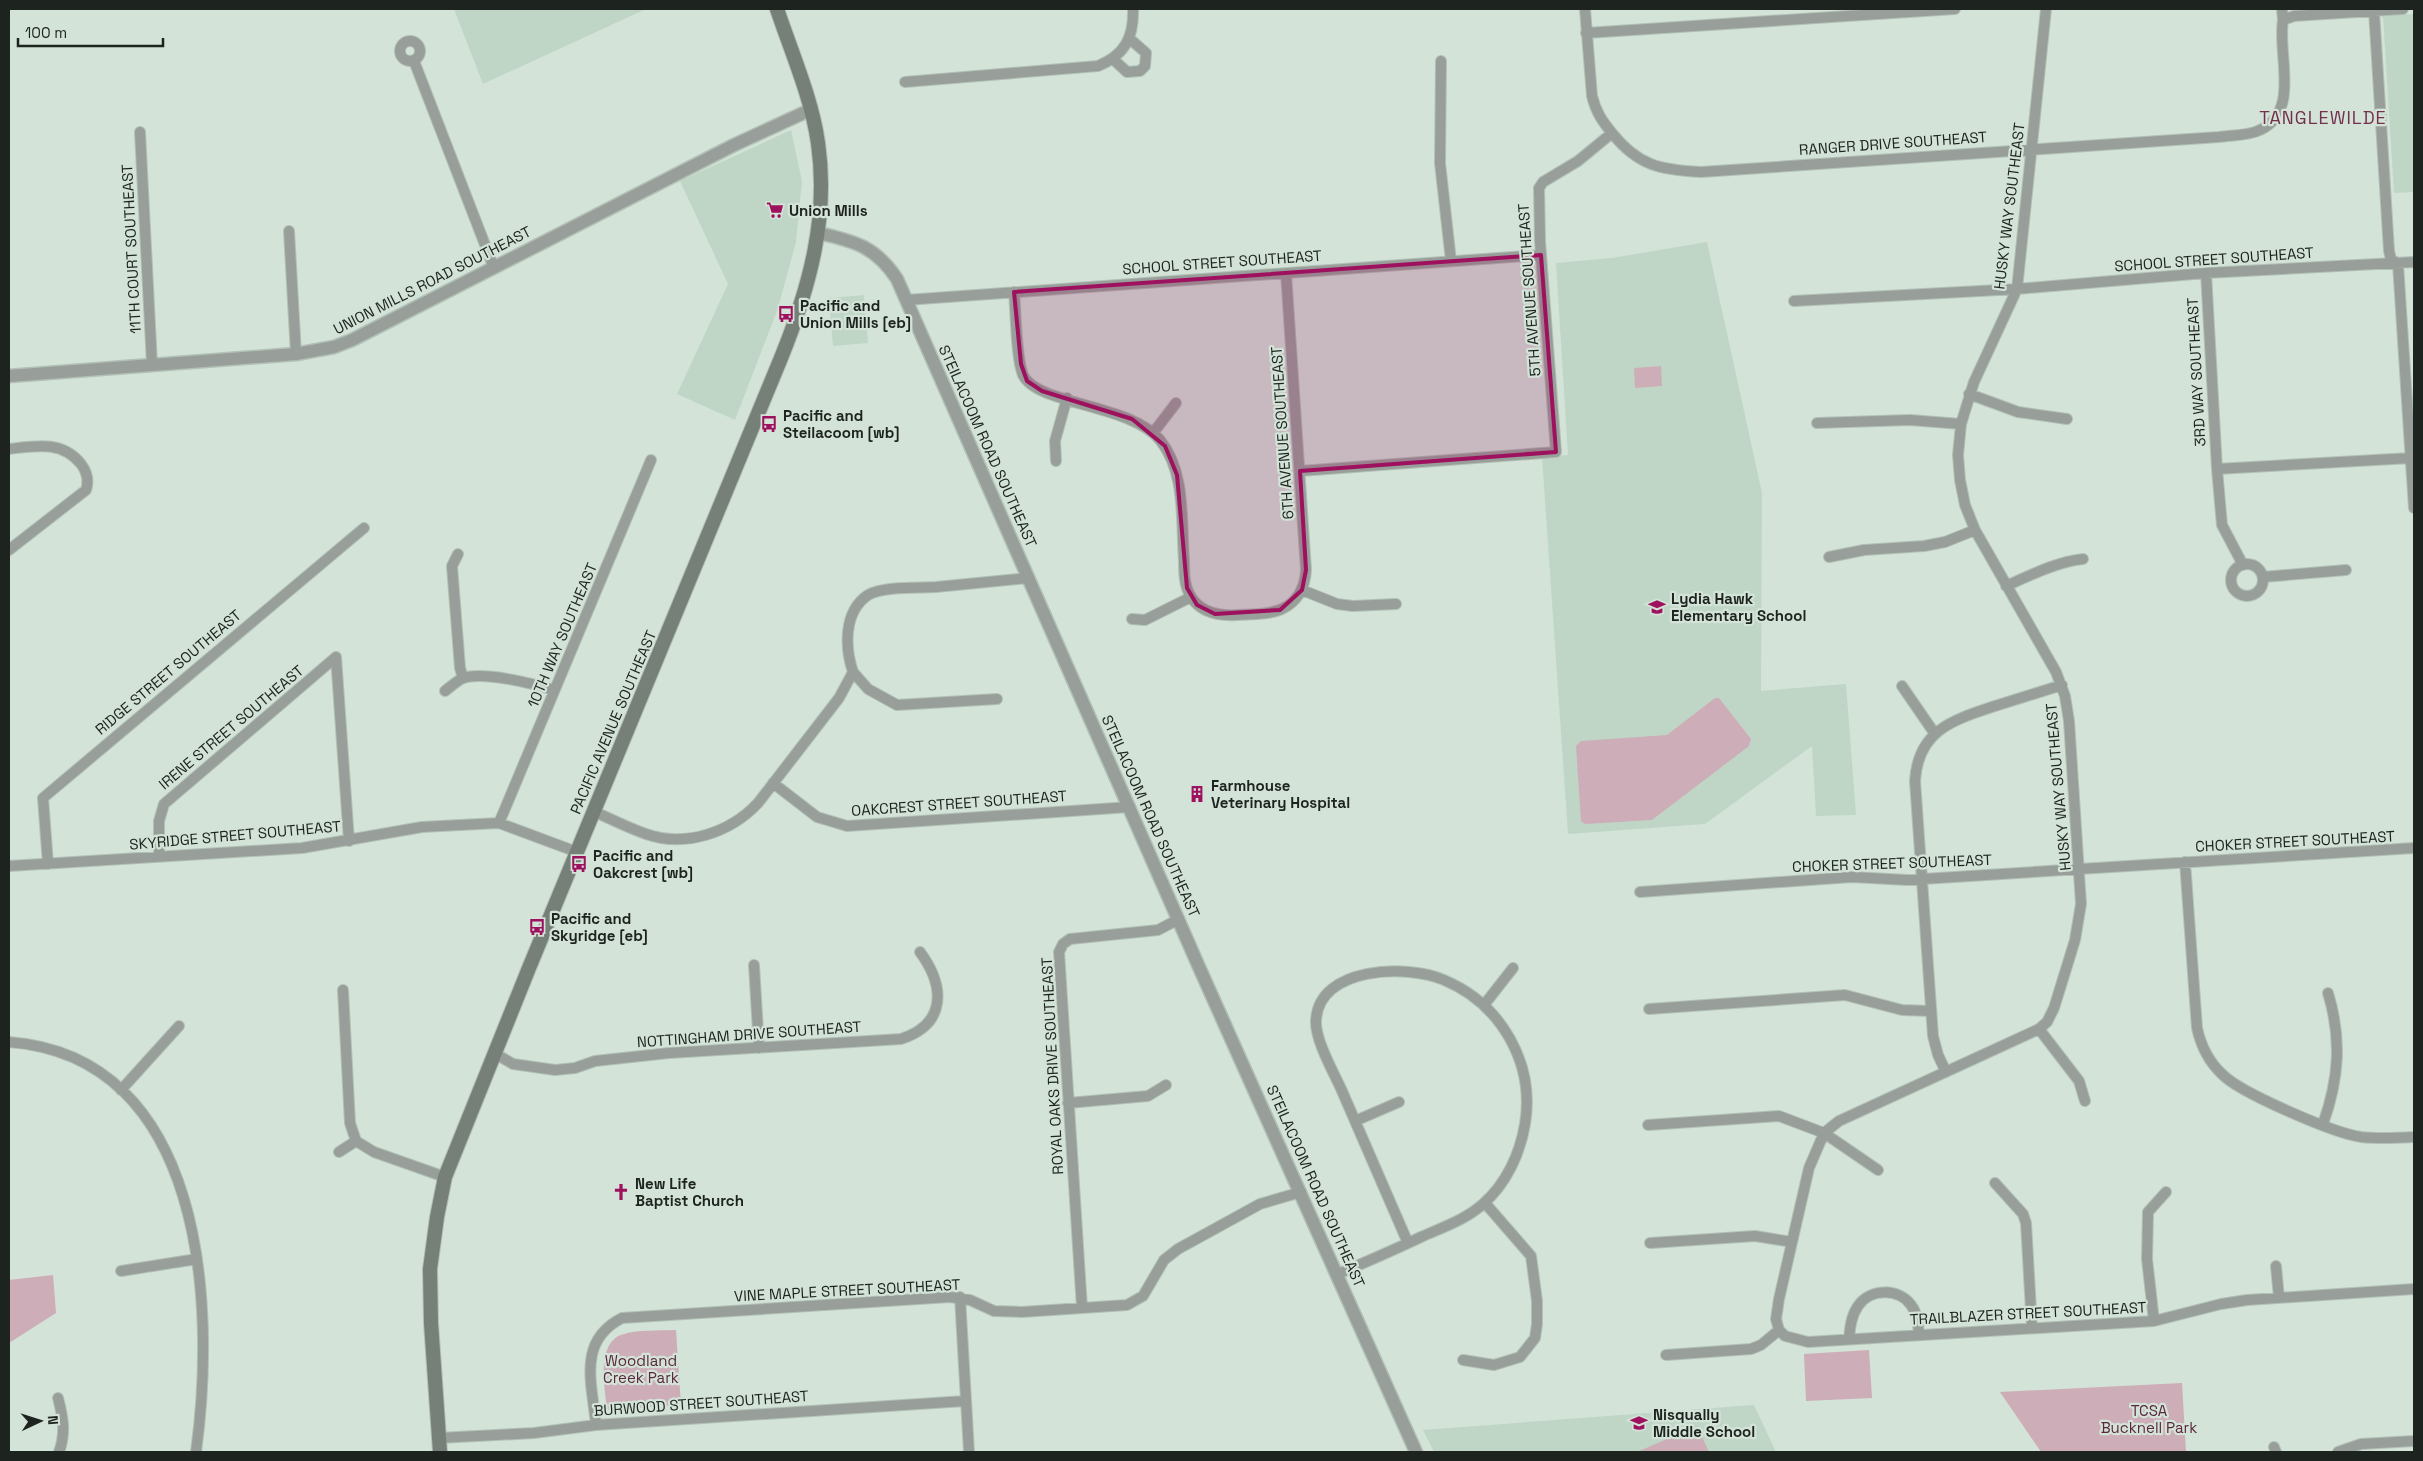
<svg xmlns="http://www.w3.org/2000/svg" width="2423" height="1461" viewBox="0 0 2423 1461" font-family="'Space Grotesk',sans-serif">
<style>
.built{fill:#bfd6c6}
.green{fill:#cdadb8}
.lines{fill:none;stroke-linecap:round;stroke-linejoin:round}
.minor-casing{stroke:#b2c0b6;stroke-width:12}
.tertiary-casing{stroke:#b2c0b6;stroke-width:15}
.secondary-casing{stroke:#b2c0b6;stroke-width:16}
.minor{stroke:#989e99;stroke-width:10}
.tertiary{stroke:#989e99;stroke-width:12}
.secondary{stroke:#767f78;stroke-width:14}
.marked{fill:#9e115e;fill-opacity:0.2;stroke:#9e115e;stroke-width:4;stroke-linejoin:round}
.labels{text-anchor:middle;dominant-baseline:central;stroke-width:4.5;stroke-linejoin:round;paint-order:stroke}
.street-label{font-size:15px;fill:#1d231f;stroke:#d3e3d7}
.poi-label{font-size:15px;font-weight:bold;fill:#1d231f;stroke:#d3e3d7;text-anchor:start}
.park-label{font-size:15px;fill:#5c273e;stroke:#d3e3d7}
.quarter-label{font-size:18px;letter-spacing:1px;fill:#73314e;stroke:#d3e3d7}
</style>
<rect width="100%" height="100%" fill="#d3e3d7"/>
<path class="built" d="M454,9H646L483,84Z
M2414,14V192L2394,193L2383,15Z
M791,130L802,181L796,242L778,308L735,420L677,394L728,284L680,181Z
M1707,242L1762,493L1761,691L1846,684L1856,815L1816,816L1812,746L1705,824L1568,834L1542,457L1568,455L1556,263L1612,258Z
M864,295L868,343L833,346L829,298Z
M1754,1405L1776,1452H1434L1423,1430Z"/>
<path class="green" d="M1661,366L1662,386L1635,388L1634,368Z
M1715,698H1719L1751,739L1749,746L1652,820L1585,824L1581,821L1576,746L1581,741L1667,735Z
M53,1275L56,1313L9,1343V1280Z
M676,1330L681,1405L607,1410C605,1390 596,1344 621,1335C638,1329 658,1331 676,1330Z
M1869,1350L1872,1398L1806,1401L1804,1354Z
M2182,1383L2186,1452H2041L2000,1392Z
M1697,1426L1709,1452H1637Z"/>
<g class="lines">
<g class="minor-casing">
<path id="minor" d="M1585,9L1592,96C1596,112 1602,121 1612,133C1638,166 1661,170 1701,172L2219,137C2232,135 2248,136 2260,130C2301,111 2277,54 2283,20L2294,16L2403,9
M2282,9L2283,20
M2374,11L2389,251L2391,259L2398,264L2414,508
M1586,33L1955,9
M400 51a10 10 0 1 1 20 0a10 10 0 1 1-20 0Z
M1113,59L1127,72L1140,71L1145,66L1146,53L1130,39
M414,61L494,268
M1441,61L1440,163L1451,261
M905,82L1098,66C1125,55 1134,37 1133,9
M140,132L152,364
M289,231L296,354
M2206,273L2217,469L2222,525L2243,565
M1014,292C1016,313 1016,358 1023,375C1037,405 1131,404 1160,440C1186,472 1181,521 1184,560C1184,572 1184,586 1191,597C1201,613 1219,616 1237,615C1252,614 1269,615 1282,609C1299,601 1305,587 1306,570L1286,273
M906,300L1541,255
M1794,301L2017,289L2206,273L2414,262
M1969,394L2018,412L2067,419
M1817,423L1910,420L1961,424
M1153,433L1176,403
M9,449C35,446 62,440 81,464C87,472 89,481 86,490L9,550
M1056,461L1055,441L1067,398
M2217,469L2411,458
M1300,471L1556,452L1540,241L1539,188L1543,182L1578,161L1612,133
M458,554L452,566L460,668L463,678
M1829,557L1864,550L1924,546L1945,542L1975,530
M2231 580a16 16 0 1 1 32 0a16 16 0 1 1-32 0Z
M2263,577L2346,570
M2006,586C2031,575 2056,562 2083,559
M1302,590L1337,604L1353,606L1396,604
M1132,619L1145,620L1191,597
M336,657L349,841
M853,672L868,689L897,705L997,699
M1902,686L1935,734
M445,691C450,687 456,682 461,679C480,670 534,684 554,690
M773,783L817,817L847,826L1130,807
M593,811C611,819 628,828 646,834C686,848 731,832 758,803L839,698L853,672C845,648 843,612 868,595C882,586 920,588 936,587C967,584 998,581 1029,578
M499,823L651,460
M159,857V821L164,804L336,657
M2185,862L2197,1028C2201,1046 2209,1062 2222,1074C2240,1093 2334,1133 2361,1137C2379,1139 2396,1138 2414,1137
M48,864L43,798L364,528
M9,866L302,848L422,827L499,823L577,852
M1640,892L1852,877L1907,880L2414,848
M754,965L759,1048
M1484,1005L1513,968
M1649,1009L1845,995L1902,1010L1931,1011
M2039,1029L2079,1081L2085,1101
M9,1042C205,1057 216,1305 196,1452
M494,1053L513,1064L555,1070L575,1068L595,1061L669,1053L901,1039C947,1024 945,986 920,952
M1946,1072L1938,1055L1933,1036L1915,781C1918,730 1953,720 1995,706C2017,699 2040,692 2062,685
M121,1090L179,1026
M1068,1103L1148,1096L1166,1085
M1355,1121L1399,1102
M2323,1124C2339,1079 2342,1039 2328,993
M1648,1125L1779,1116L1824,1133L1878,1170
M356,1141L374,1152L445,1177
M339,1152L356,1141L350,1123L343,990
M1995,1183L2023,1214L2026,1223L2032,1328
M1650,1243L1755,1236L1792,1242
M2276,1266L2279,1298
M121,1271L197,1259
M1338,1274C1366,1262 1394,1250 1421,1237C1443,1227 1465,1220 1483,1204C1506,1184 1520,1154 1525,1124C1535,1063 1501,1004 1444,980C1408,964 1318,966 1316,1021C1315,1040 1334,1073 1342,1091C1364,1141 1386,1192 1408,1243
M960,1297L969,1452
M1082,1308L1059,952L1063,944L1070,939L1158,930L1179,919
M2154,1321L2147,1259L2148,1212L2166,1192
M1779,1330L1776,1319L1779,1299L1809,1168L1824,1133L1839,1121L2039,1029L2047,1022L2054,1008L2075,940L2081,904L2069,721L2065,696L2056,672L1975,530L1965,505L1960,480L1958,455L1961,424L1974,382L2017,289L2046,9
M1779,1330L1785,1336L1808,1342L2154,1321L2221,1304L2247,1300L2414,1289
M1849,1339C1850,1328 1851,1316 1858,1306C1870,1288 1899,1288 1911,1305C1918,1314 1918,1324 1919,1335
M1666,1355L1751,1349L1761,1345L1779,1330
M1463,1360L1494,1365L1520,1357L1535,1338L1537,1324V1301L1531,1256L1485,1203
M58,1398C63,1417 66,1433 59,1452
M596,1425C592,1383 577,1341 622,1318L950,1297L970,1300L994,1311L1022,1312L1127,1305L1143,1296L1164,1260L1178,1249L1260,1204L1301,1192
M439,1438L534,1433L596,1425L965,1401
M2274,1447L2276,1452
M2338,1452L2361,1444L2414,1441"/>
</g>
<g class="tertiary-casing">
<path id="tertiary" d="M818,233C855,241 876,247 897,279L1199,967L1416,1452
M9,376L296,354L334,347L352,340L734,145L810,110"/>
</g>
<g class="secondary-casing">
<path id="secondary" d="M440,1452L431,1323L430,1269L437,1217L445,1177L529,968L781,358C809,289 829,218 818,143C812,99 791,51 777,9"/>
</g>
<use href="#minor" class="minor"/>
<use href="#tertiary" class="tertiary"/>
<use href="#secondary" class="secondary"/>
</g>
<path class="marked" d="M1541,255L1556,452L1300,471L1306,570L1302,590L1280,610L1215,614L1197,605L1187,588L1177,475L1165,446L1132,419L1042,391L1027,381L1021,364L1014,292Z"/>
<defs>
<g id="supermarket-bare" transform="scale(1.35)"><path d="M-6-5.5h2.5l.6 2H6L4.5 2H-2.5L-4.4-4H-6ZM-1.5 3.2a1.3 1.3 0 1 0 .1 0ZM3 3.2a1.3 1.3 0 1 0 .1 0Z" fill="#9e115e" stroke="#d3e3d7" stroke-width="2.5" paint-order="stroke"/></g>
<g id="bus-bare" transform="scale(1.35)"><path d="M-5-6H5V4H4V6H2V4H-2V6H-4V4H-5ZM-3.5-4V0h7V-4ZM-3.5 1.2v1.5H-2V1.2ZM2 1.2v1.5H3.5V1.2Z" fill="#9e115e" stroke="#d3e3d7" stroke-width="2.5" paint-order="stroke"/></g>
<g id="school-bare" transform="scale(1.35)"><path d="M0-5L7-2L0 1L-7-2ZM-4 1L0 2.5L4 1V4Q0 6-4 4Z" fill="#9e115e" stroke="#d3e3d7" stroke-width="2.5" paint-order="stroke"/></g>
<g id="building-bare" transform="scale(1.35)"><path d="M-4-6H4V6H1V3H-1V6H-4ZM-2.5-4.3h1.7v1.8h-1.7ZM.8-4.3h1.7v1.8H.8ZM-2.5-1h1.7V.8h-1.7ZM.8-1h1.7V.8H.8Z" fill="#9e115e" stroke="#d3e3d7" stroke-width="2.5" paint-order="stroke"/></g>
<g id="church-bare" transform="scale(1.35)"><path d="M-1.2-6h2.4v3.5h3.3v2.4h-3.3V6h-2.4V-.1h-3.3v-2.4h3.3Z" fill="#9e115e" stroke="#d3e3d7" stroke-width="2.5" paint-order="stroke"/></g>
</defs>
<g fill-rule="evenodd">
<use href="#supermarket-bare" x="775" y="210"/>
<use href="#bus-bare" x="786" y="314"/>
<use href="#bus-bare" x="769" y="424"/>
<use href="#school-bare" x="1657" y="607"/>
<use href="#building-bare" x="1197" y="794"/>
<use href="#bus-bare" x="579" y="864"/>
<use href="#bus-bare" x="537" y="927"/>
<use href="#church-bare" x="621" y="1192"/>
<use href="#school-bare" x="1639" y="1423"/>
</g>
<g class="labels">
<g class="street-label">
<text transform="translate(1893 143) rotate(-4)">RANGER DRIVE SOUTHEAST</text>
<text transform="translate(2009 206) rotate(-83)">HUSKY WAY SOUTHEAST</text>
<text transform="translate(131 249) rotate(-93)">11TH COURT SOUTHEAST</text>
<text transform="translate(2214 259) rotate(-4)">SCHOOL STREET SOUTHEAST</text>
<text transform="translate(1222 262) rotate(-4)">SCHOOL STREET SOUTHEAST</text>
<text transform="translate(432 280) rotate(-27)">UNION MILLS ROAD SOUTHEAST</text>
<text transform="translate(1529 290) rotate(-94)">5TH AVENUE SOUTHEAST</text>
<text transform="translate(2196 372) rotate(-93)">3RD WAY SOUTHEAST</text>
<text transform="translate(1282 433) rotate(-94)">6TH AVENUE SOUTHEAST</text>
<text transform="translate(988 446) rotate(66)">STEILACOOM ROAD SOUTHEAST</text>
<text transform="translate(562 635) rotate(-67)">10TH WAY SOUTHEAST</text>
<text transform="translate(168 672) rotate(-40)">RIDGE STREET SOUTHEAST</text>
<text transform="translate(613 722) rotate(-67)">PACIFIC AVENUE SOUTHEAST</text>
<text transform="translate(231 727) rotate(-40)">IRENE STREET SOUTHEAST</text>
<text transform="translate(2058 787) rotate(-95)">HUSKY WAY SOUTHEAST</text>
<text transform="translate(959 803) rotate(-4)">OAKCREST STREET SOUTHEAST</text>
<text transform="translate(1151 816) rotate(66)">STEILACOOM ROAD SOUTHEAST</text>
<text transform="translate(235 835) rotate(-5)">SKYRIDGE STREET SOUTHEAST</text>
<text transform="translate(2295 841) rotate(-3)">CHOKER STREET SOUTHEAST</text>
<text transform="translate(1892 863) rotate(-2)">CHOKER STREET SOUTHEAST</text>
<text transform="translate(749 1034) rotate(-4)">NOTTINGHAM DRIVE SOUTHEAST</text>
<text transform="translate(1052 1066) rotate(-93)">ROYAL OAKS DRIVE SOUTHEAST</text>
<text transform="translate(1316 1186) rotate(66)">STEILACOOM ROAD SOUTHEAST</text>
<text transform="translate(847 1290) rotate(-3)">VINE MAPLE STREET SOUTHEAST</text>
<text transform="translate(2028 1313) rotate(-3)">TRAILBLAZER STREET SOUTHEAST</text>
<text transform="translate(701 1403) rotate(-4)">BURWOOD STREET SOUTHEAST</text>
</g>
<g class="poi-label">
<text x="789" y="210">Union Mills</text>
<text x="800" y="305">Pacific and<tspan x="800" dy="17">Union Mills [eb]</tspan></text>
<text x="783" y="415">Pacific and<tspan x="783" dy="17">Steilacoom [wb]</tspan></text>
<text x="1671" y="598">Lydia Hawk<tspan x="1671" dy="17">Elementary School</tspan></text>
<text x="1211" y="785">Farmhouse<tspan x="1211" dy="17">Veterinary Hospital</tspan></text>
<text x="593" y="855">Pacific and<tspan x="593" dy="17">Oakcrest [wb]</tspan></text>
<text x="551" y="918">Pacific and<tspan x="551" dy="17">Skyridge [eb]</tspan></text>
<text x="635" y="1183">New Life<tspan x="635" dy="17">Baptist Church</tspan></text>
<text x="1653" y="1414">Nisqually<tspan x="1653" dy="17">Middle School</tspan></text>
</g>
<g class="park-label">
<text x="641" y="1360">Woodland<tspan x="641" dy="17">Creek Park</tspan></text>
<text x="2149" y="1410">TCSA<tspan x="2149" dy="17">Bucknell Park</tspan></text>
</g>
<g class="quarter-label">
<text x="2323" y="117">TANGLEWILDE</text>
</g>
</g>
<rect width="2423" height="1461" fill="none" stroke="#1d231f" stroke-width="20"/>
<g transform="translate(40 1421) rotate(86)" stroke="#d3e3d7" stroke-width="4" paint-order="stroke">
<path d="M0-4L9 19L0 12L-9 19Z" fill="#1d231f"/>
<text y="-8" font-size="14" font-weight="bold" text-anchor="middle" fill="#1d231f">N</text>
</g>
<path d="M18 38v8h145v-8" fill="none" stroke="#1d231f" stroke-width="2.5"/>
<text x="25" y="38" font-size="15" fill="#1d231f" stroke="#d3e3d7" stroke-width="4" paint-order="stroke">100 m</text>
</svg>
